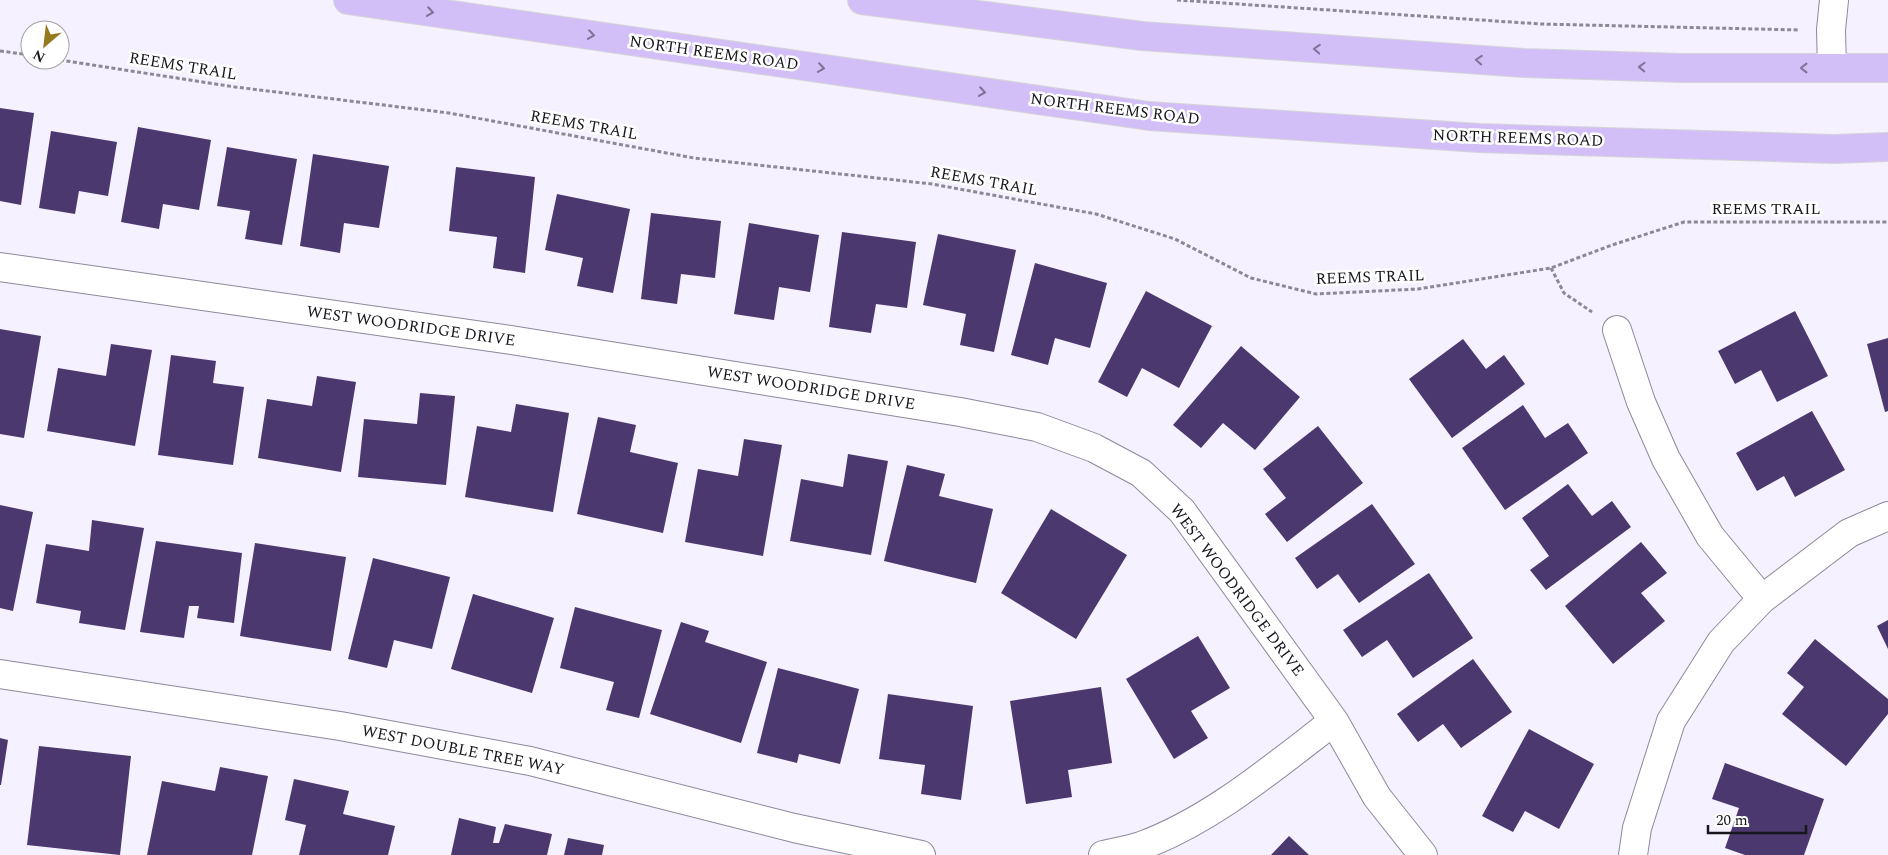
<svg xmlns="http://www.w3.org/2000/svg" width="1888" height="855" viewBox="0 0 1888 855" font-family="Spectral,serif">
<style>
.building{fill:#4b386e}
.lines{fill:none;stroke-linecap:round;stroke-linejoin:round}
.minor-casing{stroke:#8d889b;stroke-width:30}
.major-casing{stroke:#d5d5d6;stroke-width:30}
.path{stroke:#8c8994;stroke-width:3;stroke-dasharray:4 2.5;stroke-linecap:butt}
.minor{stroke:#fff;stroke-width:28}
.major{stroke:#d2bff8;stroke-width:28}
.oneway{stroke:#7e7395}
.labels{text-anchor:middle;dominant-baseline:central;stroke-width:5;stroke-linejoin:round;paint-order:stroke}
.street-label{font-size:16px;fill:#18161d;stroke:#fff}
</style>
<rect width="100%" height="100%" fill="#f5f1ff"/>
<path class="building" d="M0,108L34,113L21,205L0,201Z
M138,127L211,140L199,210L163,204L159,229L121,222Z
M51,131L117,142L108,196L79,191L75,214L39,208Z
M227,147L297,159L282,245L245,239L250,211L217,206Z
M313,154L389,166L379,228L344,223L340,253L300,246Z
M456,167L535,177L525,273L493,268L497,237L449,231Z
M557,194L630,209L613,293L577,286L583,258L545,250Z
M651,213L721,221L715,278L681,274L677,304L641,299Z
M749,223L819,235L810,292L779,287L774,320L734,314Z
M842,232L916,242L907,308L876,304L871,333L829,327Z
M938,234L1016,250L994,352L960,345L966,314L923,305Z
M1035,263L1107,283L1090,348L1055,338L1048,365L1011,355Z
M1146,291L1212,326L1179,388L1142,368L1127,397L1098,382Z
M1795,311L1828,376L1777,402L1761,370L1735,384L1718,351Z
M0,329L41,336L24,438L0,434Z
M1888,338V411L1885,412L1867,344Z
M1463,339L1486,369L1504,355L1525,384L1452,438L1409,379Z
M111,344L152,350L135,446L47,431L58,368L106,376Z
M1241,346L1300,397L1255,450L1223,423L1201,448L1173,425Z
M171,355L216,361L213,383L244,387L233,465L158,455Z
M317,376L356,382L341,472L258,458L267,399L312,406Z
M420,393L455,396L446,485L358,477L364,419L417,424Z
M516,404L569,413L553,512L465,497L477,426L511,432Z
M1523,405L1545,438L1568,423L1588,453L1505,510L1462,448Z
M1812,411L1845,470L1795,497L1784,476L1757,491L1736,453Z
M598,417L636,425L630,452L678,463L663,533L577,514Z
M1318,426L1363,483L1287,542L1265,514L1286,498L1263,469Z
M744,439L782,445L763,556L685,542L698,469L738,476Z
M848,454L888,461L871,555L790,541L801,479L843,487Z
M907,465L945,474L939,496L993,509L976,583L884,561Z
M1568,484L1592,516L1612,501L1631,527L1546,590L1530,570L1549,556L1522,518Z
M1372,504L1415,564L1359,603L1338,574L1317,589L1295,558Z
M0,505L33,512L13,611L0,608Z
M1051,509L1127,555L1076,639L1001,593Z
M92,520L144,528L125,630L79,623L81,611L36,603L46,544L89,551Z
M156,541L242,553L234,623L197,618L199,606H189L184,638L140,632Z
M1641,542L1667,573L1641,593L1665,621L1613,664L1565,606Z
M255,543L346,557L331,651L240,636Z
M373,558L450,577L432,649L394,640L387,668L348,659Z
M1429,573L1473,638L1413,678L1387,640L1362,657L1343,630Z
M473,594L554,618L532,693L451,669Z
M575,607L662,630L639,718L606,710L614,682L560,668Z
M1888,620V649L1877,626Z
M681,622L709,631L705,642L767,662L741,743L650,714Z
M1198,636L1230,688L1191,711L1208,738L1174,759L1126,679Z
M1815,639L1888,699V714L1846,766L1782,714L1804,687L1787,673Z
M1473,659L1512,712L1461,748L1443,724L1418,742L1397,714Z
M778,668L859,689L840,764L799,754L797,763L757,753Z
M1101,687L1112,763L1068,770L1072,797L1026,804L1010,701Z
M888,694L973,706L961,800L921,794L925,765L879,759Z
M1529,729L1594,764L1559,829L1525,811L1513,832L1482,816Z
M0,738L8,740L1,785H0Z
M39,746L131,756L120,855L27,845Z
M1725,763L1824,799L1804,855H1745L1725,848L1739,808L1712,799Z
M220,767L268,776L252,855H147L162,781L215,791Z
M294,779L349,791L343,814L395,826L388,855H299L306,825L285,820Z
M459,818L496,827L493,843H499L505,824L552,834L547,855H451Z
M1289,836L1309,855H1271Z
M568,838L604,845L602,855H564Z"/>
<g class="lines">
<g class="minor-casing">
<path id="minor" d="M1832,68L1831,30L1834,0
M0,267L511,340L960,412L1037,427L1094,448L1141,473L1182,511L1334,721L1377,797L1423,855
M1617,330L1641,402L1666,459L1710,536L1762,599
M0,674L340,726L530,761L794,828L921,855
M1103,855C1116,852 1129,850 1141,846C1212,820 1275,766 1334,721
M1633,855L1637,828L1671,721L1721,642L1762,599L1849,533L1888,516"/>
</g>
<g class="major-casing">
<path id="major" d="M348,0L1149,116L1479,138L1834,149L1888,147
M862,0L1142,36L1524,63L1682,68H1888"/>
</g>
<path class="path" d="M1177,0L1541,24L1800,30
M0,51L30,55
M60,60L235,87L449,113L694,158L932,184L1096,214L1175,239L1251,278L1316,294L1418,289L1551,268L1612,245L1684,222H1888
M1551,268L1564,293L1592,312"/>
<use href="#minor" class="minor"/>
<use href="#major" class="major"/>
</g>
<defs><path id="oneway-chevron" d="M-2-3.5L2.5 0L-2 3.5" fill="none" stroke-width="1.6" stroke-linecap="round" stroke-linejoin="round" transform="scale(1.25)"/></defs>
<g class="oneway">
<use href="#oneway-chevron" transform="translate(430 12) rotate(8)"/>
<use href="#oneway-chevron" transform="translate(591 35) rotate(8)"/>
<use href="#oneway-chevron" transform="translate(1317 49) rotate(-176)"/>
<use href="#oneway-chevron" transform="translate(1479 60) rotate(-176)"/>
<use href="#oneway-chevron" transform="translate(1642 67) rotate(-178)"/>
<use href="#oneway-chevron" transform="translate(821 68) rotate(8)"/>
<use href="#oneway-chevron" transform="translate(1804 68) rotate(180)"/>
<use href="#oneway-chevron" transform="translate(982 92) rotate(8)"/>
</g>
<g class="labels">
<g class="street-label">
<text transform="translate(714 53) rotate(8)">NORTH REEMS ROAD</text>
<text transform="translate(183 66) rotate(9)">REEMS TRAIL</text>
<text transform="translate(1115 109) rotate(7)">NORTH REEMS ROAD</text>
<text transform="translate(584 125) rotate(10)">REEMS TRAIL</text>
<text transform="translate(1518 138) rotate(2)">NORTH REEMS ROAD</text>
<text transform="translate(984 181) rotate(10)">REEMS TRAIL</text>
<text x="1766" y="209">REEMS TRAIL</text>
<text transform="translate(1370 277) rotate(-2)">REEMS TRAIL</text>
<text transform="translate(411 326) rotate(8)">WEST WOODRIDGE DRIVE</text>
<text transform="translate(811 388) rotate(9)">WEST WOODRIDGE DRIVE</text>
<text transform="translate(1237 590) rotate(53)">WEST WOODRIDGE DRIVE</text>
<text transform="translate(463 750) rotate(11)">WEST DOUBLE TREE WAY</text>
</g>
</g>
<g transform="translate(45 45) rotate(208)"><circle r="24" fill="#ffffff" stroke="#a3a2a5"/>
<path d="M0-4L9 19L0 12L-9 19Z" fill="#967820"/>
<text y="-8" font-size="14" font-weight="bold" text-anchor="middle" fill="#18161d">N</text>
</g>
<path d="M1708 825v8h98v-8" fill="none" stroke="#18161d" stroke-width="2.5"/>
<text x="1716" y="825" font-size="15" fill="#18161d" stroke="#ffffff" stroke-width="4" paint-order="stroke">20 m</text>
</svg>
